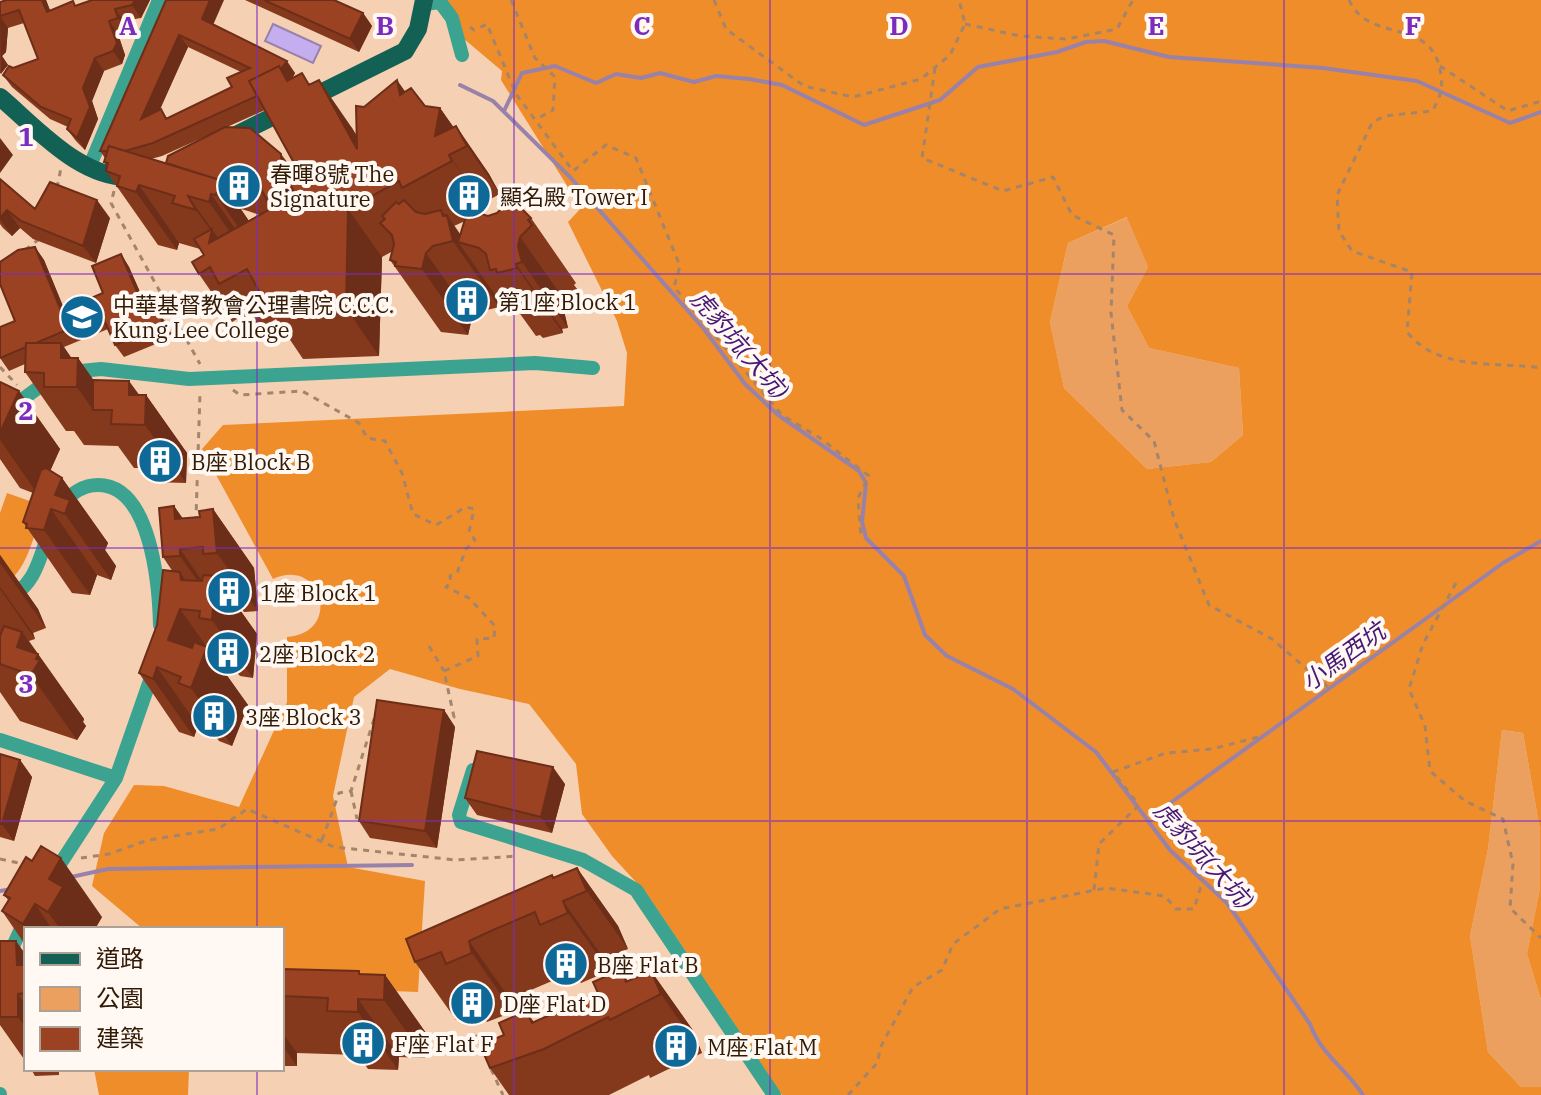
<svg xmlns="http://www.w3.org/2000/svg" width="1541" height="1095" viewBox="0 0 1541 1095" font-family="'IBM Plex Serif','Noto Sans TC',serif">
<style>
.green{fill:#eca060}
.forest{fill:#ef8d2a;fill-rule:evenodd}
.water{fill:#c4aef0;stroke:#9882aa;stroke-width:2}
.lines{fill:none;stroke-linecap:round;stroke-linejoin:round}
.stream{stroke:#9882aa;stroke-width:4}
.path{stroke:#a4856b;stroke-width:3;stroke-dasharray:6 6;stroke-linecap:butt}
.minor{stroke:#3ca391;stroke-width:14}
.major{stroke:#136054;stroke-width:18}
.wall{fill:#84391d;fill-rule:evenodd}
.shaded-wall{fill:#6c2e18}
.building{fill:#9a4222;stroke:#6c2e18;stroke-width:2;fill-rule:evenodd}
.grid{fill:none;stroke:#7b2cbf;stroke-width:2;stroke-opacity:0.55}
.labels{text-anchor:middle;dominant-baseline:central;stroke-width:8;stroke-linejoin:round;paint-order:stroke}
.poi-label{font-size:22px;fill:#321b06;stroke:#fff8f3;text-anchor:start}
.water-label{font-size:24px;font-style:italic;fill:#451776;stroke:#fff8f3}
.grid-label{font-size:26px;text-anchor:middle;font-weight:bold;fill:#7b2cbf;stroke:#fff8f3;stroke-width:8;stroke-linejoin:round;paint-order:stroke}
</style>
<rect width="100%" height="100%" fill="#f6d0b3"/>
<path class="green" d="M1128,217L1148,267L1127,306L1149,348L1239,368L1243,435L1211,462L1147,469L1064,388L1050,322L1068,243Z
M1502,730L1523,733L1540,830V888L1527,954L1541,1000V1087H1521L1488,1052L1470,936L1488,849Z"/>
<path class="forest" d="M432,0H1541V1000L1527,954L1540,888V830L1523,733L1502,730L1488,849L1470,936L1488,1052L1521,1087H1541V1095H782L647,894L612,856L582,814L576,764L529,704L460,689L390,669L354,697L333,796L348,867L425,881L418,992L282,987V929H143L92,886L104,833L134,785L164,786L239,807L287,702V637C343,633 322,556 273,579L202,449L223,425L624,406L627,353L617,321L568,222L581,208L501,80L502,71L451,28ZM1127,217L1148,267L1127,306L1149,348L1239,368L1243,435L1211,462L1147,469L1064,388L1050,322L1068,243Z
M7,493L44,506C34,532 28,575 0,586V513Z
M94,1069H189L188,1095H99Z"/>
<path class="water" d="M273,24L321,46L313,63L265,41Z"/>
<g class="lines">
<path class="stream" d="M460,85L493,101L571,178L704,329L745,384L778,415L859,471L866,483L862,522L866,538L904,576L925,635L947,656L1013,689L1096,752L1170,850L1227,903L1310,1024C1321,1055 1346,1068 1363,1095
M504,111L522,73L555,66L596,83L616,74L641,78L660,73L694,82L716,76L749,79L782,85L864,125L940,100L978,67L1057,52L1086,42L1104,41L1169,57L1323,68L1417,81L1510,123L1541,112
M1169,804L1503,563L1541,541
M71,877L108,869L412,865
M0,891L12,889"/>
<path class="path" d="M511,0L535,58L555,77L553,110L535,120
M714,0L726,29L804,86L853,97L921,79L950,55L965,24L959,0
M1349,0C1370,46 1433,14 1441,75C1443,90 1440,99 1432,111L1384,116L1372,123L1337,195L1339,231L1352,251L1412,272L1407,332C1439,372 1495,361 1541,368
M965,24L1020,36L1067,39L1117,29L1133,0
M470,27L474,30L487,24L516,94L573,171L606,145L636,158L680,266L674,287L782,415L820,438L869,476L858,498L861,539
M1440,66L1508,111L1541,101
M935,68L922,158L1003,191L1053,177L1072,215L1114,235L1111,313L1122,410L1154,441L1174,519L1209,605L1272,639L1329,688
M57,188L61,168
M114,191L111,203L200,364
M25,250L38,240
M0,367L17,385
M233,390L240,395L302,391L359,423L367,438L385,441L402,473L413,514L436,525L466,507L474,509L469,532L475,540L466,549L457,573L450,576L451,582L446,587L469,598L495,626L494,638L477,639L478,656L444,671L454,717L445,716
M192,519L196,518L200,393
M1456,583L1423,644L1409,689L1425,726L1430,771L1465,801L1503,819L1513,864L1510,908L1541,938
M429,646L444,671
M351,791L357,819
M322,840L339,793L351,791L376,713
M81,858L109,854L148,840L218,829L247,809L334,847L456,860L518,856
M0,859L24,864
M1094,890L1099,844L1139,805L1113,772L1166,753L1212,749L1262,736
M476,1035L482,1048
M491,1069L503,1095
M848,1095L878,1062L880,1048L913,987L942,970L953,944L1000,909L1106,888L1165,896L1176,909H1194L1203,880"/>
<path class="minor" d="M425,4L440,2L452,18L462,55
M89,168L159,0
M70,372L101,369L189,379L535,363L593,368
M0,437L19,402L50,379
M62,505C71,493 84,485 98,485C151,485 159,585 160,625
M0,601C32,592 39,563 48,534
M0,740L116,778
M473,770L459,815L461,822L583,860L636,890L774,1095
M53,875L116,778L154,669
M0,974L27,916
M0,1094V1095"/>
<path class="major" d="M0,97C38,129 82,181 135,177
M228,139L405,51L418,29L424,0"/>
</g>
<path class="wall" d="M7,0H46L50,10L73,1L76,6L92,0H150L141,18L124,21L127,30L118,34L125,55L122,64L104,71L92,101L98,119L85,150L76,141L67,129L68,127L50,119L12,87L3,75L13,68L38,59L24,23L8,28L6,52L2,56L8,65L0,74V2Z
M166,0L213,25L295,73L292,79L311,84L352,128L357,136L364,107L405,91L425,106L440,108L453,127L456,126L489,174L500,194L483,203L486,209L478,213L488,216L497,213L513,206L531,218L576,283L574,285L578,290L566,302L564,311L568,328L562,329L563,333L543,338L540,335L536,336L518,311L504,307L496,296L499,307L479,312L472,318L468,335L441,332L390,260L393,251L382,257L379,356L303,359L276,319L253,332L242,316L232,322L199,274L204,255L200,249L179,243L177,250L158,245L106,171L107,167L104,162L105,158L100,151ZM188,47L241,72L232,87L167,118L161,109L159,110ZM265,110L300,174L297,176L227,127ZM211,134L166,163L151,159L162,156ZM241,209L248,211L260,215L249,221ZM465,221L460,235L454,226Z
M245,0H334L363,13L372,26L359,52Z
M0,179L35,209L110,218L96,263L33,239L20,228L12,236L3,228L0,224Z
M35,247L44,260L64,309L103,293L121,254L129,267L148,310L164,320L173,337L124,357L115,345L108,329L64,347L71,358H78L93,380L139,395H146L187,453L186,483L152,482L142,468H134L118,446L84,445L74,431H66L25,372V364L9,371L0,358L15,321Z
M0,382L19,391L60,449L50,471L62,478L108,543L105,550L116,566L111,580L97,575L90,595L72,593L23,522L33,493L20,488L0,459Z
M174,506L183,519L200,517L213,509L254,568L258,611L244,612L240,606H237L257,634L253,678L240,676L234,669L221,668L248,705L232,746L219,741L212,731L198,726L194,737L179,732L139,673L157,625L173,572L163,557Z
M0,555L38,609L46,628L33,633L35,639L29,641L84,719L83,722L86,726L77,740L20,721L0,692Z
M444,710L455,727L437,848L370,838L359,821Z
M0,754L20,760L32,777L14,841L0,837Z
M565,784L552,833L477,815L465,798Z
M577,868L618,926L628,949L604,959L609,971L581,983L573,972L510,999L513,1012L487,1022L479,1011L456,1020L415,962L554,878Z
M4,895L102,917L95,929H26V946L2,911L9,901Z
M0,941L26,955V1062L0,1025Z
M282,969L359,971L361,974L385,975L426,1033L425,1058L399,1057L398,1070L368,1069L358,1055L297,1053V1066H282Z
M621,970L628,981L651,971L692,1029L702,1053L650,1078L649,1075L609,1095H509L490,1068L504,1035L526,1011L534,1022L598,993Z
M31,1069H59V1075L35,1076Z"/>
<path class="shaded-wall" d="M42,0H46L55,24L47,12Z
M135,0H150L141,18L132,5Z
M210,0H224L210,32L202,19Z
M115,9L124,21L127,30L118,18Z
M363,13L372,26L359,52L350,39Z
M0,16L8,28L6,52L2,56L8,65L1,74Z
M109,21L118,34L125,55L122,64L113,51Z
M179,35L188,47L150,132L141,119Z
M95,58L104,71L92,101L98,119L85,150L77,138L83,88Z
M287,61L295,73L290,81L262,94Z
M319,80L352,128L386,188L357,149Z
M397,80L431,128L400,95Z
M440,108L467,146L449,155L486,209L435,136Z
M456,126L489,174L500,194L467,146Z
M0,138L13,155L0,173Z
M281,154L299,178V211L286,228L269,204Z
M220,180L261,238L257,254L216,195Z
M139,185L179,243L177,250L136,192Z
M211,194L251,252L250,261L209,202Z
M188,196L242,271L209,243L212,232L196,210Z
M97,200L110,218L96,263L83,246Z
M348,209L382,257L379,356L346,308Z
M7,210L20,228L12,236L0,219Z
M441,210L448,220L447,215L467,244L458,242L496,296L499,307L453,241Z
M520,237L566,302L564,311L568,328L522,262L518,246Z
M35,247L44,260L70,323L61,311Z
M426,253L472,318L468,335L422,269Z
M121,254L129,267L154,324L145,311Z
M516,264L562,329L563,333L517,268Z
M156,308L164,320L173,337L164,325Z
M61,343L78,367V358L119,416L112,410H93L77,387L61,358Z
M129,381L146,404V395L187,453L186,483L145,425L129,395Z
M19,391L60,449L39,496L0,440V433Z
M62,478L108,543L105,550L116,566L111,580L65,514L55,495Z
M174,506L203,547L175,519Z
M51,509L97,575L90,595L44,530Z
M213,509L254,568L258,611L217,553Z
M180,549L214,598L216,576L257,634L253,678L212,620L181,580L180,572L212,619L214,604L180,556Z
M0,555L38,609L46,628L0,563Z
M0,587L33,633L35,639L0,589Z
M180,609L248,705L232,746L191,688L168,640Z
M22,632L84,719L83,722L86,726L77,740L31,675L17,647Z
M157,667L198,726L194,737L153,679Z
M444,710L455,727L437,848L425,831Z
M20,760L32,777L14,841L2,824Z
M553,767L565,784L552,833L541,817Z
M61,858L102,917L95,929H60L48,912L49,879Z
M577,868L618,926L628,949L587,891Z
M563,901L604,959L609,971L568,913Z
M35,904L52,929H26L23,924Z
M16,941L26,955V978L17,965Z
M469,941L510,999L513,1012L472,953Z
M651,971L692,1029L702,1053L661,994Z
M385,975L426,1033L425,1058L384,1000Z
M18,994L26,1006V1028L18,1017Z
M358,999L399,1057L398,1070L358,1012Z
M282,1032L297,1053V1066L282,1045Z"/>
<path class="building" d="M7,0H42L47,12L73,1L75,6L92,0H135L132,5L115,9L118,18L109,21L117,43L113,51L95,58L83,88L90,107L77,138L67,129L71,119L41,107L3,75L9,66L13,68L38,59L19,10L0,16V2Z
M166,0H210L202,19L287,61L281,69L279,66L249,81L257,96L153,143L125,151L109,146L107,151H100ZM179,35L250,68L227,78L232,87L166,119L161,109L141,119Z
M264,0H334L363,13L350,39Z
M279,66L287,81L302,73L309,85L319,80L357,149L356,106L364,107L397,80L400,95L411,88L425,106L440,108L435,136L456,126L467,146L449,155L452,161L402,188L399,181L348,209L346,308L270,311L247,269L219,284L210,267L199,274L192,262L204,255L194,239L212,229L209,243L296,195L288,181L300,174L249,81Z
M225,127L250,128L281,154L282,187L269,204L259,185L247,191L224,185L220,180L166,163L168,156Z
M109,146L220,180L216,195L211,194L209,202L188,196L196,210L172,203L175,196L139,185L136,192L117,186L120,176L106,171L108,163L104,162Z
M0,179L35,209L50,182L97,200L83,246L21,221L7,210L0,218Z
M404,200L416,212L425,214L441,210L443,216L447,215L453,241L433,246L426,253L422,269L395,266L396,262L390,260L394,244L392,235L380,223L385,219L382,216L396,202L399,204Z
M509,201L513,206L516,203L531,218L528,220L532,225L520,237L518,246L522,262L516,264L517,268L497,273L496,269L490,270L486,254L479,248L458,242L466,216L470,217L471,211L488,216L497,213Z
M35,247L61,311L103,293L92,266L121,254L145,311L156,308L164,325L115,345L102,315L36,343H26V347L0,358V327L15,321L0,284V262L18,250Z
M26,343H61V358H78L77,387H44V373L25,372Z
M93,380L129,381V395H146L145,425L111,424L112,410H93Z
M0,382L19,391L0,433Z
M46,468L62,478L55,495L70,500L65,514L51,509L44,530L26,528L27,524L23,522L41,470Z
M174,506L175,519L200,517L199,511L213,509L217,553L203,554V547L180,549V556L163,557L159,508Z
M163,570L180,572L181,580L202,581L203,575L216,576L212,620L199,618L200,611L180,609L168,640L192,648L194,642L207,647L191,688L178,683L181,677L157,667L153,679L139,673L157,625Z
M4,626L22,632L17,647L38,654L36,659L40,660L31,675L0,664V636Z
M377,700L444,710L425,831L359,821Z
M477,751L553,767L541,817L465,798Z
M0,754L20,760L2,824H0Z
M41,846L61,858L49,879L63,887L48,912L35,904L23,924L2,911L10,898L4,895L26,857L32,861Z
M577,868L587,891L563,901L568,913L540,925L535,912L493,930L469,941L472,953L446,964L441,952L415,962L406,939L552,875L553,878Z
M0,941H16L17,965H26V993L18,994V1017H0Z
M282,969L359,971V974L385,975L384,1000L358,999V1012L327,1011L328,998L282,996Z
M621,970L626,982L651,971L661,994L610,1020L608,1017L544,1049L490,1068L480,1045L504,1035L499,1023L526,1011L532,1023L598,993L593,982Z"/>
<path class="grid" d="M257,0V929M514,0V1095M770,0V1095M1027,0V1095M1284,0V1095M0,274H1541M0,548H1541M0,821H1541M257,1069V1095"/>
<defs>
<g id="building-disc" transform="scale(2.3)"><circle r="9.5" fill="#0e6898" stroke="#fff8f3"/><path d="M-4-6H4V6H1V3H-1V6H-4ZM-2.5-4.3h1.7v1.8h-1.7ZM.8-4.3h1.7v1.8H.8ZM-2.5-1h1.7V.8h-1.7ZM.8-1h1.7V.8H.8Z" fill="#fff"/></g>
<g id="school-disc" transform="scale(2.3)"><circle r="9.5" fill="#0e6898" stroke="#fff8f3"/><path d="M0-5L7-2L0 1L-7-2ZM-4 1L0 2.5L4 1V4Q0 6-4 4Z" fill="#fff"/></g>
</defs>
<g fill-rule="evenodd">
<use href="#building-disc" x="239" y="186"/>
<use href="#building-disc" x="469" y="196"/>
<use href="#building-disc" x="467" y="301"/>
<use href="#school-disc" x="82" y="317"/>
<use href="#building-disc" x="160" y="461"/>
<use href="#building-disc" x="229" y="592"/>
<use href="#building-disc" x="228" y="653"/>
<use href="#building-disc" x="214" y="716"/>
<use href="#building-disc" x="566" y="964"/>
<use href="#building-disc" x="472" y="1003"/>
<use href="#building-disc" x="363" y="1043"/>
<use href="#building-disc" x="676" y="1046"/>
</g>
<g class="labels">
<g class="poi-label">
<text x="270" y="173">春暉8號 The<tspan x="270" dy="25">Signature</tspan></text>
<text x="500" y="196">顯名殿 Tower I</text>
<text x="498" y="301">第1座 Block 1</text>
<text x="113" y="304">中華基督教會公理書院 C.C.C.<tspan x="113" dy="25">Kung Lee College</tspan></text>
<text x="191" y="461">B座 Block B</text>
<text x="260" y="592">1座 Block 1</text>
<text x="259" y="653">2座 Block 2</text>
<text x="245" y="716">3座 Block 3</text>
<text x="597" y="964">B座 Flat B</text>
<text x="503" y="1003">D座 Flat D</text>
<text x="394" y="1043">F座 Flat F</text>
<text x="707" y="1046">M座 Flat M</text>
</g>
<g class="water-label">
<text transform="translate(740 344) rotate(49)">虎豹坑(大坑)</text>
<text transform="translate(1343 656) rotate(-36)">小馬西坑</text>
<text transform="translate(1204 855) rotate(48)">虎豹坑(大坑)</text>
</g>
</g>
<g class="grid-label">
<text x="128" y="35">A</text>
<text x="385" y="35">B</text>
<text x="642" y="35">C</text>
<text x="899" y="35">D</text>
<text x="1156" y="35">E</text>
<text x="1413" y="35">F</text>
<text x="26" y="146">1</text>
<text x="26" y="420">2</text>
<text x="26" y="693">3</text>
</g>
<rect x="24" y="927" width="260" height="144" fill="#fff8f3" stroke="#ada094" stroke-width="2"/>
<rect x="40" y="953" width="40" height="12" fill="#136054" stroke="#ada094" stroke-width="2"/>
<text x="96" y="967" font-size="24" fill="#321b06">道路</text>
<rect x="40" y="987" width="40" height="24" fill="#eca060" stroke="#ada094" stroke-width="2"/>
<text x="96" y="1007" font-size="24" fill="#321b06">公園</text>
<rect x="40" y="1027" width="40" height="24" fill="#9a4222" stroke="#ada094" stroke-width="2"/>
<text x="96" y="1047" font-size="24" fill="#321b06">建築</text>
</svg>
